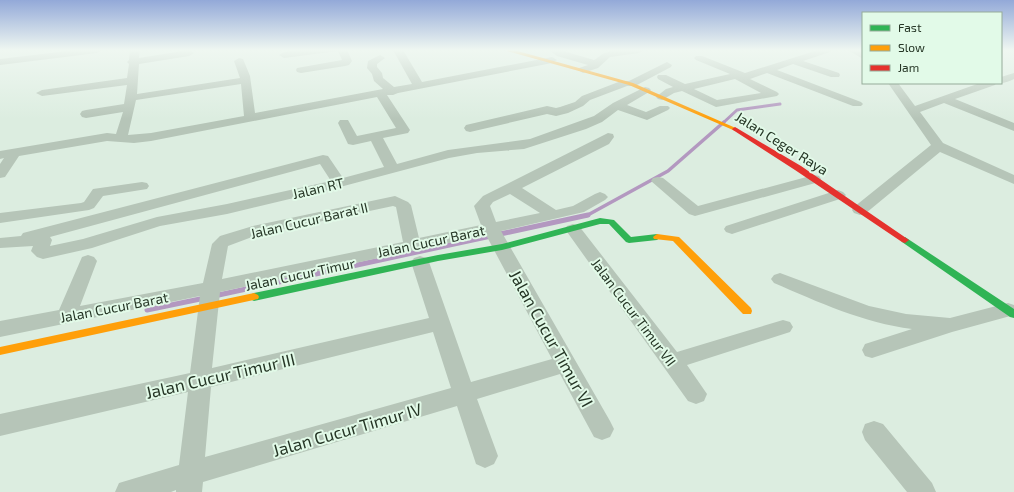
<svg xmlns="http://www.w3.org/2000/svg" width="1014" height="492" viewBox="0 0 1014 492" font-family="'Exo 2',sans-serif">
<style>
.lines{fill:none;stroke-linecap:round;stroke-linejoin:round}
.stream-far2{stroke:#b398c0;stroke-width:3}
.stream-far1{stroke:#b398c0;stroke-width:3.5}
.stream{stroke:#b398c0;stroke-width:5}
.street{fill:#b6c5b8;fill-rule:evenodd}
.fast{fill:#30b455;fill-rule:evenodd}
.slow{fill:#ff9f0a;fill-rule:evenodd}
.jam{fill:#e5322d;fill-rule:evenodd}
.labels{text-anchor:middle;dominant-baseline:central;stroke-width:4;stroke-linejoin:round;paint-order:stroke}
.street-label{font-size:14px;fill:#253525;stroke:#e2fae8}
.near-street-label{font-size:17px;fill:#253525;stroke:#e2fae8}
</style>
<rect width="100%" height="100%" fill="#dcede0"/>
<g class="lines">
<path class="stream-far2" d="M723,123L737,110L780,104"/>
<path class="stream-far1" d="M586,216L668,171L724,122"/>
<path class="stream" d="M214,296L588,215
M147,310L205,298"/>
<path class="street" d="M76,50H102L97,53L0,65V59Z
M130,50H140L139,58L189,50L194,53L189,56L139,64L137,94L240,78L234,61L239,58L243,59L250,76L255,113L383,89L374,81L372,74L367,68L368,61L380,55L385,58L377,64V67L382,73L383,78L394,87L412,84L393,50H403L422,82L552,57L557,60L552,63L398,93L393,95H387L410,130L408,133L383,138L397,164L448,150L530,139L594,116L613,103L645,87L649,88L651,90L649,92L627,105L646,112L660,106H668L670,108L668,110L647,120L618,110L602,122L586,129L524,149L477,153L449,158L340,187L227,214L160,226L92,248L43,259L37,257L31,251L33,246L0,248V238L21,236L23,233L323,155L328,156L343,178L384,167L371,141L353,145L348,144L338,123L340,120H348L357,136L396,128L377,97L151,141L134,143L107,141L19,156L5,177L0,178V164L4,158L0,159V151L107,133L116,134L123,112L86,118L82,117L80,114L82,111L86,110L124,104L127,85L42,96L36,93L42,90L127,78L129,64L127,62L129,60ZM241,84L244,116L151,133L128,135L136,100ZM320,164L331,181L227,204L157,217L83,239L50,246L52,240L50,237Z
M308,50H347L352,61L349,65L345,66L301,73L297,72L296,70L297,68L342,60L338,51L284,58L279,55L284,52Z
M549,50H560L594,60C598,58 601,54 605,53C616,48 632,49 644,50L639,53L610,57L598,68L583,73L578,70L579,68L588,65L557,56Z
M818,50H832L830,52L803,61L839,73L840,75L839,77H831L793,64L777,70L861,102L863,104L861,106H853L767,73L750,79L777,92L779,94L777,96L716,107L682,91L674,93L662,100L658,99L656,97L666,89L673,87L658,79L657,77L658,75H666L685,84L730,74L696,60L694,58L696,56H702L745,73ZM735,79L761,93L717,100L694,89Z
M848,50H859L863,52V59Z
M667,62L672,65L671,67L635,86H627L590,100L583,106L568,113L556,116L547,114L470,132L466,131L464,128L466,125L547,106L556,108L560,107L575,102L582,96L621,81H629Z
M1014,73V79C1010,81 1005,83 1000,83L1001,77Z
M888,83H898L915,106L980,83H996L995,85L955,99L1014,123V131L944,103L920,112L943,143L1014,175V184L940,152L866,213L860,215L854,213L852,210L854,207L931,145Z
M608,133L613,134L614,137L609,144L522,188L556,210L573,206L595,194L600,192L605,194L608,197L605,200L584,212L501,231L610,421L614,429L610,437L602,440L594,437L560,374L477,399L498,456L494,464L485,468L476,464L457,406L203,482L202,492H176V490L171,492H115L119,483L179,465L188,392L0,436V414L190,373L200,296L0,337V321L59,310L82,257L88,255L94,257L97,261L80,306L203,283L212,244L220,236L253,226L395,196L408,202L411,205L419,238L481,225L474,206L483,196ZM510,194L540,213L496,222L490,206L493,202ZM393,206L396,207L403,242L222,279L228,246L257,235ZM486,235L552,359L471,382L429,262L426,258L420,256L414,258L411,262L429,318L212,368L220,292ZM433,332L451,388L205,457L211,387Z
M814,175L819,176L821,179L819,182L695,216L689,214L651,181L653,178L658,177L663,178L698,206Z
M142,182L147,183L149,186L147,189L103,196L94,208L89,210L0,223V213L81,203L84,202L93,189Z
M838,190L843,192L846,195L843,198L738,232L732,234L726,232L724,229L726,226Z
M573,224L579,226L677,352L783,320L790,322L793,327L790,332L687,365L707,394L704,401L696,404L688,401L565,229L567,226Z
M780,273L869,306L906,314L950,318L1008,303L1014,305V315L952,332L872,358L865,356L862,350L865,344L912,329C864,323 818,302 774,283L771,279L774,275Z
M874,421L883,424L932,483L936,492H907L865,440L862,432L865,424Z"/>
<path class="fast" d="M600,218L614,220L631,237L657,234L661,237L657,240L629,243L626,242L609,224H600L502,250L438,261L254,301L250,299L249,297L250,295L254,293L438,255L502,244Z
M905,237L1014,309V318L1010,317L902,242L901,240Z"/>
<path class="slow" d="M507,50H514L633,83L738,129L735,131L733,130L629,85L507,51Z
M657,234L679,237L751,308L752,311L751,314H743L673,241L654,239L653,237Z
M254,293L258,295L259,297L258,299L0,355V347Z"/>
<path class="jam" d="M735,127L801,166L909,240L905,243L902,242L795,170L733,130L732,129Z"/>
</g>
<linearGradient id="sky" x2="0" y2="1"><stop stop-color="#93a9d8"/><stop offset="0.42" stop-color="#eff7f1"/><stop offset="1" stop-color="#eff7f1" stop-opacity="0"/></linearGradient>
<rect width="1014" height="119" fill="url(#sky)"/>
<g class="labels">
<g class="street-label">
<text transform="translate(782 143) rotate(32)">Jalan Ceger Raya</text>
<text transform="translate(318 188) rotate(-13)">Jalan RT</text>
<text transform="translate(309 220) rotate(-13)">Jalan Cucur Barat II</text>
<text transform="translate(431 241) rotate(-12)">Jalan Cucur Barat</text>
<text transform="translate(300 274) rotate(-12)">Jalan Cucur Timur</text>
<text transform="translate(114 307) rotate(-11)">Jalan Cucur Barat</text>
<text transform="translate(634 312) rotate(53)">Jalan Cucur Timur VII</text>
</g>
<g class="near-street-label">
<text transform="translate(552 338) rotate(61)">Jalan Cucur Timur VI</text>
<text transform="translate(220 375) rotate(-13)">Jalan Cucur Timur III</text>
<text transform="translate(347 429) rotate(-16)">Jalan Cucur Timur IV</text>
</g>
</g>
<rect x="862" y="12" width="140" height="72" fill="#e2fae8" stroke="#96ab9a"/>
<rect x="870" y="25" width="20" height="6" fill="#30b455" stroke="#96ab9a"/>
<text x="898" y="32" font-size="12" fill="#253525">Fast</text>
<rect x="870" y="45" width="20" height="6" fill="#ff9f0a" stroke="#96ab9a"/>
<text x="898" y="52" font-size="12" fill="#253525">Slow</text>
<rect x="870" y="65" width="20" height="6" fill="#e5322d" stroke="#96ab9a"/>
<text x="898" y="72" font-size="12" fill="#253525">Jam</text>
</svg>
